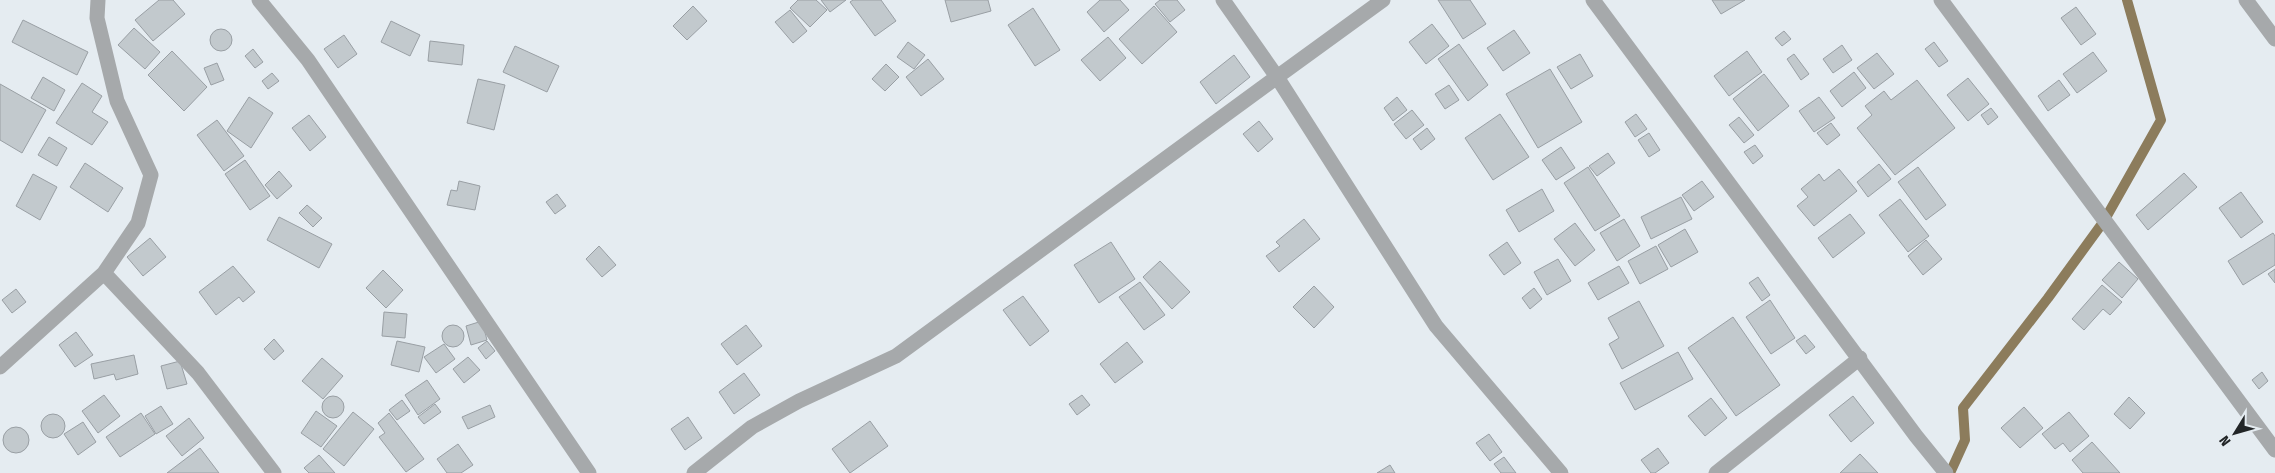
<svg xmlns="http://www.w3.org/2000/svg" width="2275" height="473" viewBox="0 0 2275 473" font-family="'Fira Sans Condensed',sans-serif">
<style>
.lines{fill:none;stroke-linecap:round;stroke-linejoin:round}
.stream{stroke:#8c7c5c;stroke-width:10}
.building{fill:#c2c9cd;stroke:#999fa4}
.minor{stroke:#a6a9ab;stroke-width:15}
</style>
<rect width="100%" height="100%" fill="#e5ecf1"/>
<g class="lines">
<path class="stream" d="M1950,473L1965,440L1963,408L2048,298L2104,221L2161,120L2127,0"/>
</g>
<path class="building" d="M159,0H173L185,14L153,41L135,20Z
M798,0H816L827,10L810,27L790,8Z
M821,0H846L830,12Z
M853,0H881L896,21L875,36L850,2Z
M945,0H988L991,11L951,22Z
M1100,0H1120L1129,10L1104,32L1087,12Z
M1160,0H1177L1185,10L1170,22L1155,4Z
M1438,0H1470L1486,24L1463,39Z
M1712,0H1745L1721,14Z
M693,6L707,21L687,40L673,26Z
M1154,6L1177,32L1142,64L1119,39Z
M2076,7L2096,34L2081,45L2061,18Z
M1033,8L1060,50L1035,66L1008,25Z
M790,10L807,31L793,43L775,22Z
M23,20L88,52L77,75L12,42Z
M391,21L420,35L410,56L381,42Z
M1432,24L1449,46L1426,64L1409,42Z
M134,28L160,52L145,69L118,45Z
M210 40a11 11 0 1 1 22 0a11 11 0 1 1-22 0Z
M1514,30L1530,53L1503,71L1487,48Z
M1784,31L1791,39L1782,46L1775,38Z
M344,35L357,54L338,68L324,49Z
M1108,37L1126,58L1100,81L1081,60Z
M430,41L464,45L462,65L428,61Z
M908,42L925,55L914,69L897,57Z
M1934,42L1948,61L1939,67L1925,49Z
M1459,44L1488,85L1468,101L1438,59Z
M1842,45L1852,60L1833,73L1823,59Z
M515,46L559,66L547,92L503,72Z
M253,49L263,62L255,68L245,56Z
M172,51L207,87L184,111L148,75Z
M1747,51L1762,72L1729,96L1714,76Z
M2093,52L2107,71L2077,93L2063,74Z
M1877,53L1894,74L1874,89L1857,68Z
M1580,54L1593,76L1571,89L1557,67Z
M1794,54L1809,74L1801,80L1787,59Z
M1234,55L1250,77L1216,104L1200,82Z
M928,59L944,79L921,96L906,77Z
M217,63L224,80L211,85L204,68Z
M886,64L899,77L885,91L872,79Z
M1550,69L1582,122L1538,148L1506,94Z
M1854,72L1866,88L1842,107L1830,91Z
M272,73L279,81L268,89L262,81Z
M1764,74L1789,106L1758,131L1733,99Z
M43,77L65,90L54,111L31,98Z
M1968,78L1989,104L1968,121L1947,95Z
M478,79L505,85L494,130L467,123Z
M1917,80L1955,128L1895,175L1857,128L1872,115L1865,106L1884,91L1891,100Z
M2059,80L2070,95L2048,111L2038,96Z
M82,83L102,96L92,112L108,122L92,145L56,123Z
M0,84L46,110L22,153L0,140Z
M1449,85L1459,100L1445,109L1435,94Z
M249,97L273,113L251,148L227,131Z
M1397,97L1407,110L1393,121L1384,108Z
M1819,97L1835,118L1814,132L1799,111Z
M1991,108L1998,117L1988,125L1981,115Z
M1412,110L1424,125L1406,139L1394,124Z
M1500,114L1529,157L1493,180L1465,138Z
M1636,114L1647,129L1635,137L1625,122Z
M309,115L326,137L310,151L292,128Z
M1739,117L1754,135L1744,143L1729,125Z
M217,120L244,156L224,171L197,135Z
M1259,121L1273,139L1258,152L1243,134Z
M1831,123L1840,135L1827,145L1817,133Z
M1427,128L1435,139L1421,150L1413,139Z
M1649,133L1660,150L1649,157L1638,140Z
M49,137L67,148L57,166L38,155Z
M1755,145L1763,156L1753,164L1744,152Z
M1561,147L1575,168L1556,180L1542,160Z
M1608,153L1615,163L1597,176L1589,166Z
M245,160L270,196L250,210L225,174Z
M85,163L123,188L108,212L70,187Z
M1879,164L1891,179L1868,197L1857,182Z
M1588,167L1620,216L1595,231L1564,183Z
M1918,167L1946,205L1926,220L1898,182Z
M1839,169L1857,191L1814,226L1797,206L1808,197L1801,189L1819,174L1824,181Z
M279,171L292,186L277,199L265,185Z
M2184,173L2197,187L2148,230L2136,215Z
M33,174L57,187L40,220L16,206Z
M459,181L480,186L475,210L447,205L451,190L457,191Z
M1702,181L1714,197L1694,211L1682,195Z
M1542,189L1554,211L1519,232L1506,210Z
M2241,192L2263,222L2241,238L2219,208Z
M557,194L566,206L555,214L546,202Z
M1681,197L1692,219L1651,239L1641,217Z
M1900,199L1929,236L1908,252L1879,215Z
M307,205L322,218L313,227L299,213Z
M1850,214L1865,233L1833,258L1818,238Z
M279,217L332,244L319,268L267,240Z
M1304,219L1320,239L1279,272L1266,256L1280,246L1276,242Z
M1624,219L1640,246L1617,261L1600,233Z
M1575,223L1595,250L1575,266L1554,239Z
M1685,229L1698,252L1671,267L1658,245Z
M2273,233L2275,236V265L2243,285L2228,261Z
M150,238L166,257L143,276L127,257Z
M1926,240L1942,259L1923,275L1908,256Z
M1111,242L1135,279L1099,303L1074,265Z
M1507,242L1521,263L1504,275L1489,255Z
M599,246L616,265L602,277L586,259Z
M1656,246L1668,269L1640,284L1628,261Z
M1558,259L1571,281L1547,295L1534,272Z
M1160,261L1190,292L1172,309L1143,277Z
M2119,262L2138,279L2122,298L2102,280Z
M233,266L255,292L243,302L239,297L216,315L199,292Z
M1619,266L1629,283L1598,300L1588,283Z
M2275,269V283L2268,274Z
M383,270L403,290L386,308L366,288Z
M1758,277L1770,295L1762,301L1749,283Z
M1140,282L1165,315L1144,330L1119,297Z
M2102,285L2122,302L2110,315L2103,309L2084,330L2072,319Z
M1314,286L1334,307L1314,328L1293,307Z
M1534,288L1542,299L1530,309L1522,298Z
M16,289L26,302L12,313L2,300Z
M1023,296L1049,331L1030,346L1003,310Z
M1770,300L1795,338L1771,354L1746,317Z
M1639,301L1664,346L1622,369L1609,344L1619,338L1608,318Z
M384,312L407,314L405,338L382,336Z
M1733,317L1780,385L1736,416L1688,348Z
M482,321L487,340L471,345L466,326Z
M442 336a11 11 0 1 1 22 0a11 11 0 1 1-22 0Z
M746,325L762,346L737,365L721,344Z
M76,332L93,355L75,367L59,345Z
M1805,335L1815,347L1806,354L1796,341Z
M274,339L284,351L274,360L264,349Z
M397,341L425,347L419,372L391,365Z
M487,341L495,351L486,359L478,348Z
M1127,342L1143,362L1115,383L1100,364Z
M444,344L455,359L436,373L424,357Z
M1678,352L1693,379L1635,410L1620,383Z
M134,355L138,374L116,380L114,374L94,379L91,364Z
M468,357L480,370L464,383L453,369Z
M322,358L343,376L323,399L302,381Z
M180,361L187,384L167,389L161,366Z
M2262,372L2268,381L2259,389L2252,380Z
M744,373L760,395L734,414L719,392Z
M427,380L440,399L418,415L405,395Z
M104,395L120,416L98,433L82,411Z
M1082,395L1090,405L1077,415L1069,404Z
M322 407a11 11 0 1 1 22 0a11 11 0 1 1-22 0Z
M1853,396L1874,423L1851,442L1829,415Z
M2129,397L2145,413L2130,429L2114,414Z
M1711,398L1727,418L1705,436L1688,416Z
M402,400L410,411L397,420L389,410Z
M435,404L441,412L424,424L418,417Z
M490,405L495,417L468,429L462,417Z
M161,406L173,424L156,434L145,416Z
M2024,407L2043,428L2020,448L2001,428Z
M316,411L337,426L321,447L301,433Z
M353,412L374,429L344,466L323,449Z
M2069,412L2089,436L2070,452L2063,443L2055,449L2042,434Z
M141,413L155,434L120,457L106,437Z
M389,413L424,459L406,472L379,437L385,433L378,423Z
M41 426a12 12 0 1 1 24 0a12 12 0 1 1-24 0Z
M688,417L702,438L685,450L671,429Z
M189,418L204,438L182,456L166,436Z
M870,421L888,446L850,473L832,449Z
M83,422L96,442L78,455L64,434Z
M3 440a13 13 0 1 1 26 0a13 13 0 1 1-26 0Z
M1489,434L1502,452L1490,461L1476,443Z
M2092,442L2120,473H2083L2072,460Z
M458,444L473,465L461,473H447L437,459Z
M200,448L219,473H167Z
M1658,448L1669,463L1655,473H1651L1641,460Z
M1860,454L1878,473H1840Z
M319,455L335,473H309L304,468Z
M1504,457L1516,473H1501L1494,464Z
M1390,465L1395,473H1377Z"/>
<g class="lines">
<path class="minor" d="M259,0L308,60L589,473
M1223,0L1277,77L1383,0
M1593,0L1916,436L1946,473
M1941,0L2275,450
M2246,0L2275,39
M104,273L198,373L274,473
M0,367L104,273L138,223L151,175L117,101L97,18L98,0
M694,473L752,427L799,401L896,356L1277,77L1436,326L1561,473
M1716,473L1860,358"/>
</g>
<g transform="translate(2235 433) rotate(233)" stroke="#e5ecf1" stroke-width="4" paint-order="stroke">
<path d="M0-4L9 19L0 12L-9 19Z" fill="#222527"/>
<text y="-8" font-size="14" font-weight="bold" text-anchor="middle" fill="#222527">N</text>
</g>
</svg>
